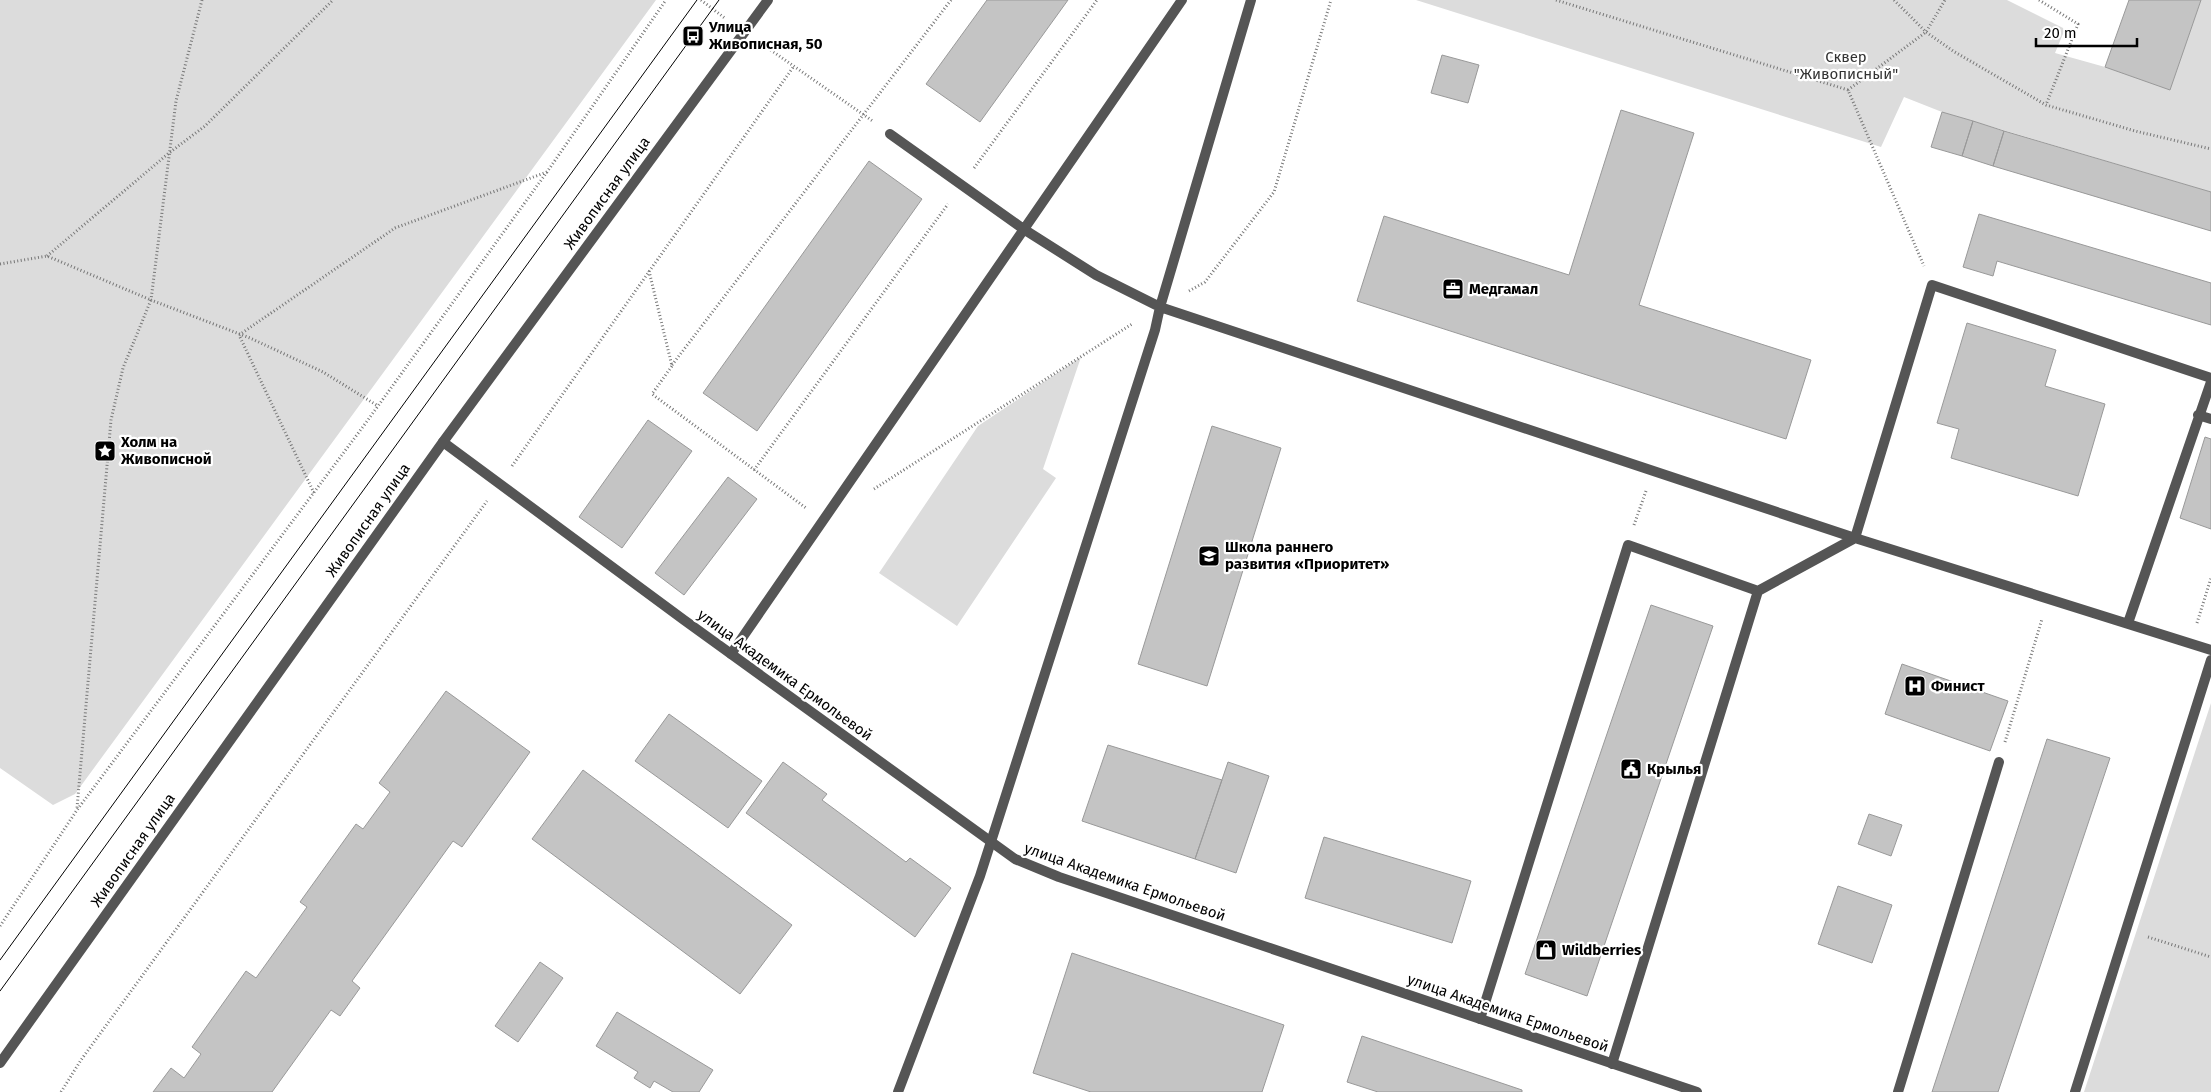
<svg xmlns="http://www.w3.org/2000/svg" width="2211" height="1092" viewBox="0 0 2211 1092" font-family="'Fira Sans',sans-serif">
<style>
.green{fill:#dcdcdc}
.building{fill:#c4c4c4;stroke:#999}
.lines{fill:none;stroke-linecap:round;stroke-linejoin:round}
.path{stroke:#777;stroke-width:3;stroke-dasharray:1 2.5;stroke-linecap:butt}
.service{stroke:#555;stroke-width:10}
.minor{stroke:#555;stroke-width:10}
.tertiary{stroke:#555;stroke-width:10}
.tram{stroke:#000;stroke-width:1}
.labels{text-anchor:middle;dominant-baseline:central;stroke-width:4.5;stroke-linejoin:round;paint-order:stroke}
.poi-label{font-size:15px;font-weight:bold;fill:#000;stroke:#fff;text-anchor:start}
.park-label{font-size:15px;fill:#333;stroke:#fff}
.street-label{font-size:15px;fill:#000;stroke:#fff}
</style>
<rect width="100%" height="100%" fill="#fff"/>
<path class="green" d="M0,0H656L75,794L53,805L0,768Z
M1416,0H2007L2065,29L2055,53L2105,67L2170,89L2201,0H2211V192L1942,112L1904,97L1881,147Z
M1081,357L1043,469L1056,478L957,626L879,573L978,426Z
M2211,703V1092H2084Z"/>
<path class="building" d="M987,0H1068L980,122L926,84Z
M2129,0H2201L2170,90L2105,67Z
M1442,55L1479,65L1468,103L1431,93Z
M1621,110L1694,133L1639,305L1811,360L1786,439L1357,301L1384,216L1569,275Z
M1942,112L1973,121L1962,156L1931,147Z
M1973,121L2004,131L1993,166L1962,156Z
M2004,131L2211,192V231L1993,166Z
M869,161L922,199L757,431L703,393Z
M1979,214L2211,283V325L1997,261L1993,276L1963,267Z
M1967,323L2056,350L2045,386L2105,404L2078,496L1951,458L1959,429L1937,423Z
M648,420L692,451L622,548L579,517Z
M1212,426L1281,448L1207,686L1138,664Z
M2205,437L2211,439V529L2180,518Z
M728,477L757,499L684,595L655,573Z
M1651,605L1713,626L1587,996L1525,974Z
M1902,664L2008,701L1990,751L1885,714Z
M446,691L530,752L462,847L453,841L352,981L360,988L340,1016L331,1010L272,1092H153L171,1068L184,1078L201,1054L192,1047L246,971L256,978L307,907L300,902L356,824L363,829L390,792L379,783Z
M669,714L762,781L728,828L635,761Z
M2047,739L2110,758L1998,1092H1932Z
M1108,745L1222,780L1195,859L1082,821Z
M783,762L827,794L822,800L906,862L910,858L951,888L915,937L746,813Z
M1228,762L1269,776L1236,873L1195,859Z
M583,770L792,925L740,994L532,839Z
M1869,814L1902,825L1891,856L1858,844Z
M1324,837L1471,881L1452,943L1305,898Z
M1838,886L1892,905L1872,963L1818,944Z
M1072,953L1284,1025L1262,1092H1091L1033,1073Z
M540,962L563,978L518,1042L495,1026Z
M617,1012L713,1070L699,1092H673L654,1081L650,1088L634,1078L638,1072L596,1046Z
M1362,1036L1522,1090V1092H1378L1347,1082Z"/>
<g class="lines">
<path class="path" d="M202,0L176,101L151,300L250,338L323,372L378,406
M701,0L726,19
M1556,0L1848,90L1924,266
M1894,0L1926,32L1953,51L2046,105L2135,131L2211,149
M2039,0L2078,24L2046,105
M762,44L874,122
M1848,90L1926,32L1945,0
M974,168L1097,0
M47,256L169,153L205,126L333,0
M0,264L47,256L151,300L123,368L111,420L77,808
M649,271L672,366L652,394L806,508
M1189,291L1205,282L1274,192L1331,0
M672,365L951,0
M512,466L794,66
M754,470L948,204
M874,489L1132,324
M314,493L239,335L395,228L547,172
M1634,525L1646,491
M2197,623L2211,578
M2005,742L2042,619
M0,926L77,810L365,424L547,172L666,0
M2148,937L2211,957
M61,1092L81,1060L487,501"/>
<path class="service" d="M890,134L1025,230L1096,275L1160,307L1855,538L2211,650
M2198,415L2211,419
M2128,623L2211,382
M731,654L1182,0
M1480,1019L1628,545L1758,591
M1612,1064L1758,591L1855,538L1932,285L2211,378
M898,1092L980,876L1155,330L1160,307L1251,0
M1898,1092L1999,762
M2075,1092L2211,660"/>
<path class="minor" d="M443,442L684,620L1015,859L1059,877L1697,1092"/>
<path class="tertiary" d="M0,1063L443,442L768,0"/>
<path class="tram" d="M0,960L697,0
M0,991L719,0"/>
</g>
<defs>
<g id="bus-square" transform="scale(1.125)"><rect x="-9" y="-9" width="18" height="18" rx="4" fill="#000" stroke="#fff"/><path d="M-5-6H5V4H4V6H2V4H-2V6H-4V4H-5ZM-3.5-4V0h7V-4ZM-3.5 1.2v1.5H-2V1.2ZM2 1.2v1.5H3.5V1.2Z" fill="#fff"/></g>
<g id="office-square" transform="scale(1.125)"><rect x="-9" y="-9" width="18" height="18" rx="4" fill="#000" stroke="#fff"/><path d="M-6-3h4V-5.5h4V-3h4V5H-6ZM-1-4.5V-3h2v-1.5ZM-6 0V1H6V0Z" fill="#fff"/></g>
<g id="sight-square" transform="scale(1.125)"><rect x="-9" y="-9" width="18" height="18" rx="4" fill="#000" stroke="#fff"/><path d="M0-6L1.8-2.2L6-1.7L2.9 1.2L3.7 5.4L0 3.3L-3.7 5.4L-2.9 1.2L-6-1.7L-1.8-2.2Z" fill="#fff"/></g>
<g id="school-square" transform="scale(1.125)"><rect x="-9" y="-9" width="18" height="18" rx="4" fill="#000" stroke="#fff"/><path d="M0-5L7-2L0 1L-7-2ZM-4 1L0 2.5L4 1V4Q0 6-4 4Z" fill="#fff"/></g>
<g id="hospital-square" transform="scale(1.125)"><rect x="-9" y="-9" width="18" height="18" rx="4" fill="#000" stroke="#fff"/><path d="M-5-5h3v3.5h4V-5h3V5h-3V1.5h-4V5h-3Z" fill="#fff"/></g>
<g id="civic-square" transform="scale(1.125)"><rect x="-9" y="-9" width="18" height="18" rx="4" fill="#000" stroke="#fff"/><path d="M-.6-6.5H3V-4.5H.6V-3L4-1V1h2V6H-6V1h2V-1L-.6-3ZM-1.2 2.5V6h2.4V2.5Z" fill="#fff"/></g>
<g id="shop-square" transform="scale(1.125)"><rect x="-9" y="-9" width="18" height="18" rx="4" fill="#000" stroke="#fff"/><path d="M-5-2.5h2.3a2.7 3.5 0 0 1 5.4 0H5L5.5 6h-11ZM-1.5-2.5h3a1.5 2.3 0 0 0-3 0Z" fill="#fff"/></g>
</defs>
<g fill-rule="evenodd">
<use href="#bus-square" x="693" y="36"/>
<use href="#office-square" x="1453" y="289"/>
<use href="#sight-square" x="105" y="451"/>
<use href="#school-square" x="1209" y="556"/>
<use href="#hospital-square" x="1915" y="686"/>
<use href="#civic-square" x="1631" y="769"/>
<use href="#shop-square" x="1546" y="950"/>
</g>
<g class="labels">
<g class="poi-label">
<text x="709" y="27">Улица<tspan x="709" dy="17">Живописная, 50</tspan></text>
<text x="1469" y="289">Медгамал</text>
<text x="121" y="442">Холм на<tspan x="121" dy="17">Живописной</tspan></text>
<text x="1225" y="547">Школа раннего<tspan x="1225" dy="17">развития «Приоритет»</tspan></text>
<text x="1931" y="686">Финист</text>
<text x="1647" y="769">Крылья</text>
<text x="1562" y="950">Wildberries</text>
</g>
<g class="park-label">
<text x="1846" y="57">Сквер<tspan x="1846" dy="17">"Живописный"</tspan></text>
</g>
<g class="street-label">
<text transform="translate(607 193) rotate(-54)">Живописная улица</text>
<text transform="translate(368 520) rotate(-55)">Живописная улица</text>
<text transform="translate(785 675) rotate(36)">улица Академика Ермольевой</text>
<text transform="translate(133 850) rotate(-55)">Живописная улица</text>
<text transform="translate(1125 882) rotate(19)">улица Академика Ермольевой</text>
<text transform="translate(1508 1013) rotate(19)">улица Академика Ермольевой</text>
</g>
</g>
<path d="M2036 38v8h101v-8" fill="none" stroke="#000000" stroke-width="2.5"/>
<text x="2044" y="38" font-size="15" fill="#000000" stroke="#ffffff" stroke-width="4" paint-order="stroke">20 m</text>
</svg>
